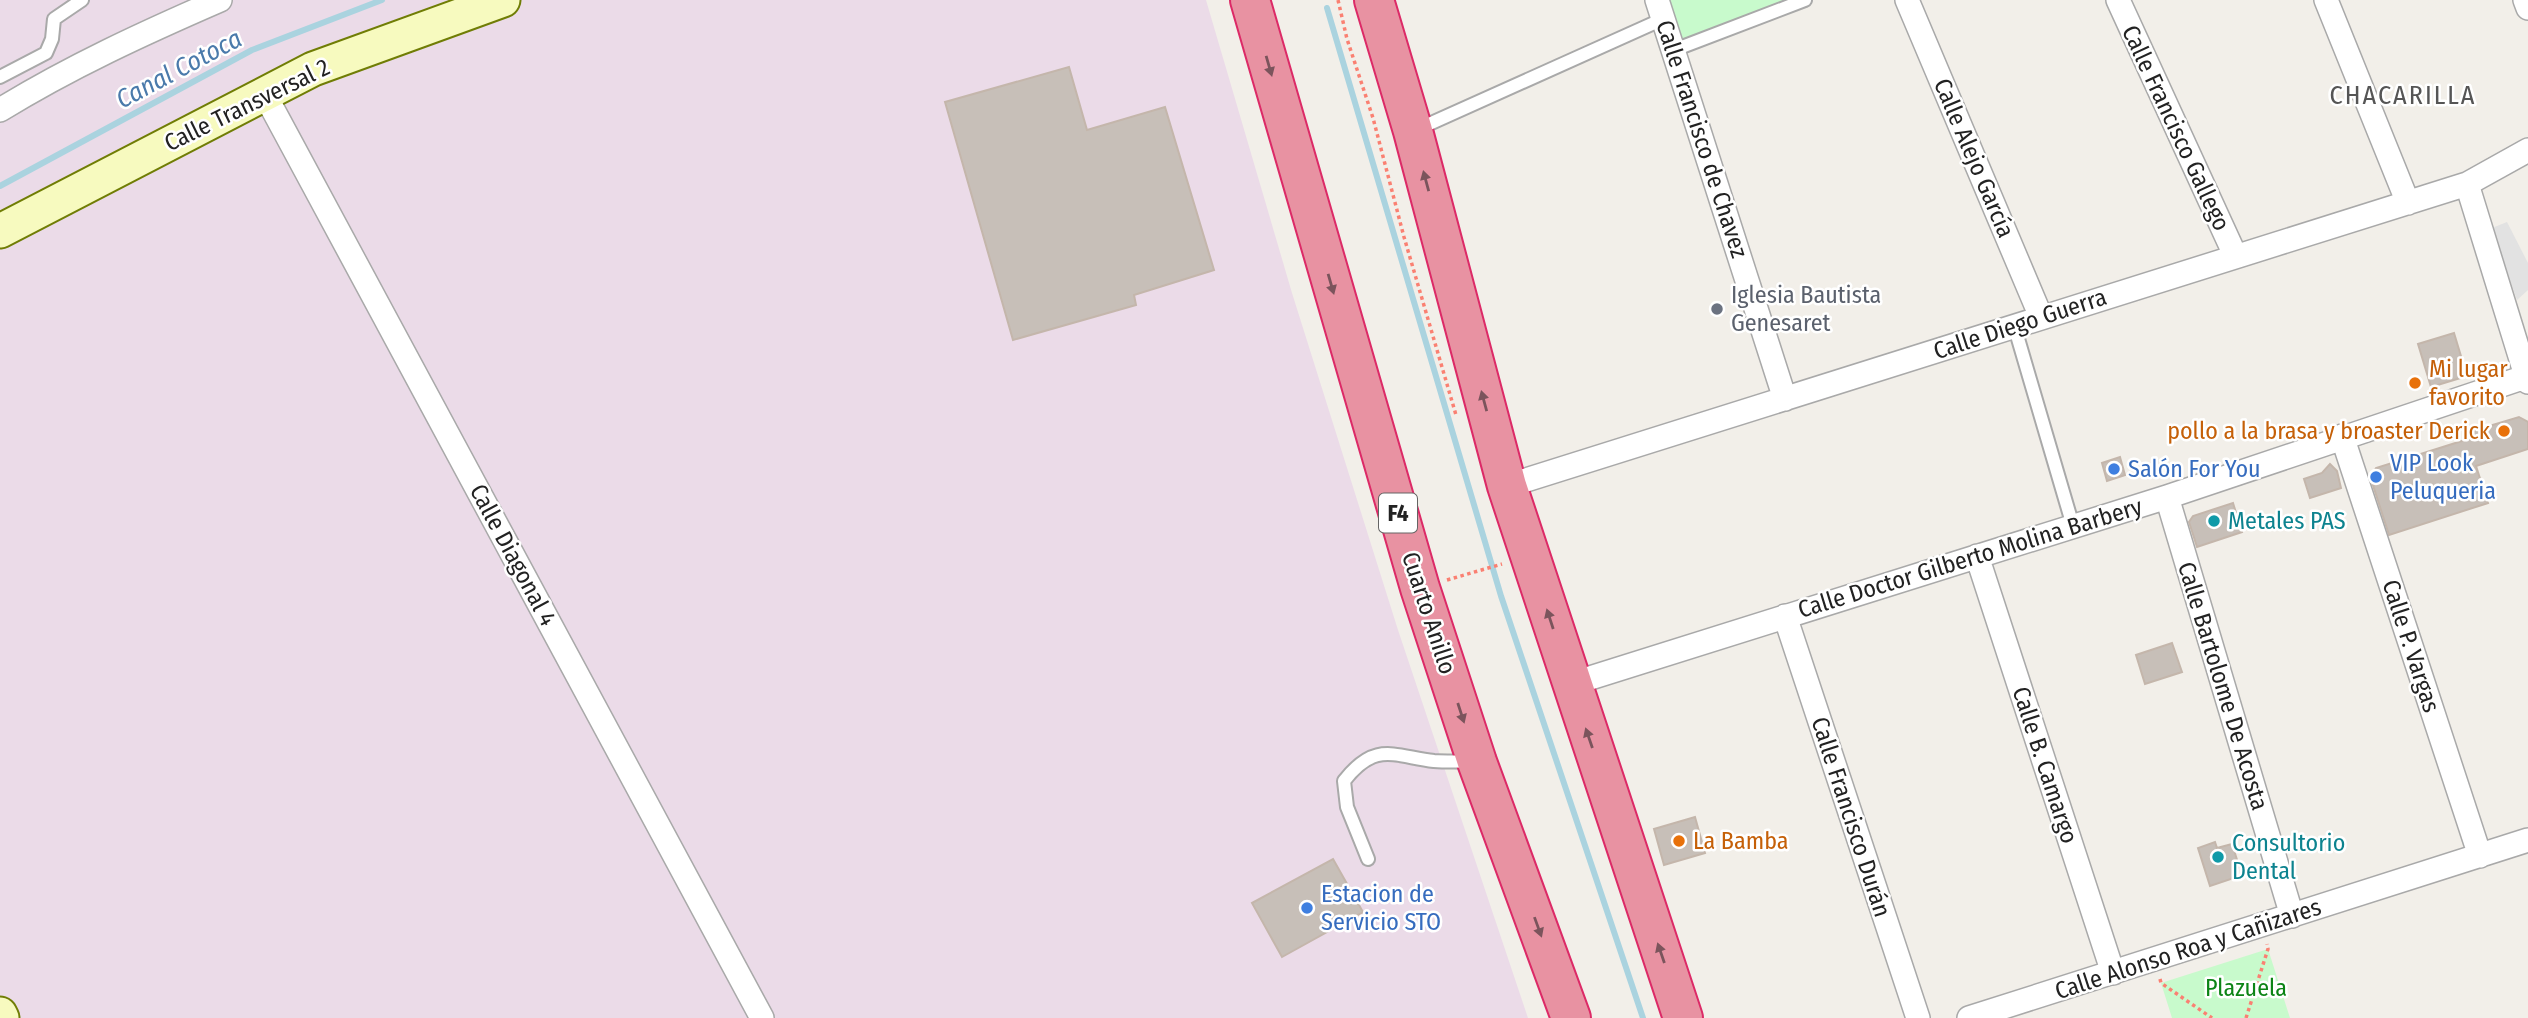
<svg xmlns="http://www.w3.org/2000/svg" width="2528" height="1018" viewBox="0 0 2528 1018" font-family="'Fira Sans Condensed',sans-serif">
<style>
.industrial{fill:#ebdbe8}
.park{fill:#c8facc}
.parking{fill:#e2e2e2}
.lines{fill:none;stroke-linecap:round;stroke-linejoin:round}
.stream{stroke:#aad3df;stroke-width:6}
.building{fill:#c7bfb8;stroke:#c4b6ab;stroke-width:2}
.lane-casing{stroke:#a9a9a9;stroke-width:16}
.street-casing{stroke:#a9a9a9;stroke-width:26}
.secondary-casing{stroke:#707d05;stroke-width:37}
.highway-casing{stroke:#dc2a67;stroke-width:42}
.path{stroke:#fa8072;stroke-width:3.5;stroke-dasharray:3.5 3.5;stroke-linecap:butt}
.lane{stroke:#fff;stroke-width:12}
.street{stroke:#fff;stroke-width:23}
.secondary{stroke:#f7fabf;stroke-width:33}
.highway{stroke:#e892a2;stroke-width:38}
.oneway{fill:#7b545c}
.worship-dot{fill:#6b7280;stroke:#fff;stroke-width:2.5}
.food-dot{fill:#e8710a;stroke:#fff;stroke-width:2.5}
.shop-dot{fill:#3f7fe0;stroke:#fff;stroke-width:2.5}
.culture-dot{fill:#0f9aa8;stroke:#fff;stroke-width:2.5}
.labels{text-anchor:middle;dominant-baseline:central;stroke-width:5;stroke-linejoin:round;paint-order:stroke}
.shield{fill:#fff;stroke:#646464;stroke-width:2}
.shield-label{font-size:23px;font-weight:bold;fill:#222}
.street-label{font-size:24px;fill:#222;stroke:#fff}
.worship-label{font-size:24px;fill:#5b616d;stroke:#fff;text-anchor:start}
.food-label{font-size:24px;fill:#c56008;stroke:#fff;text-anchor:start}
.shop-label{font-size:24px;fill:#366cbe;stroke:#fff;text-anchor:start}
.culture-label{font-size:24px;fill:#0d838f;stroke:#fff;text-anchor:start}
.park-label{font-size:24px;fill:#0c8416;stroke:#fff}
.water-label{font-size:26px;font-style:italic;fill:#4a7aab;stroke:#fff}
.neighbourhood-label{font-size:26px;letter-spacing:2px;fill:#555;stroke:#fff}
</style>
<rect width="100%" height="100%" fill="#f2efe9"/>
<path class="industrial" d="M0,0H1206L1292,293L1398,630L1528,1018H0Z"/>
<path class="park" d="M1667,0H1786L1680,40Z
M2268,949L2290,1018H2172L2161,983Z"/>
<path class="parking" d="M2507,222L2528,263V290L2517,300L2492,228Z"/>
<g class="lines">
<path class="stream" d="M1327,8L1501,596L1643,1018
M0,186L252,50L382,0"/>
</g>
<path class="building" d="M1069,67L1087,130L1165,107L1214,270L1134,295L1136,305L1013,340L945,102Z
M2454,333L2467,376L2431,387L2418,344Z
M2519,417L2528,422V449L2476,466L2488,503L2389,535L2371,479L2376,468L2468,439L2466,433Z
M2120,457L2125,475L2107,481L2102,463Z
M2330,464L2337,471L2341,488L2310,498L2304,479L2322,473Z
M2233,503L2242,532L2197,547L2189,522L2193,516Z
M2172,643L2182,672L2145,684L2136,655Z
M1695,817L1705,853L1664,865L1654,829Z
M2215,842L2217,848L2232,844L2239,866L2231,879L2210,886L2198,848Z
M1333,859L1363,912L1282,957L1252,903Z"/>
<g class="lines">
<g class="lane-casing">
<path id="lane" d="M1674,50L1805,0
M0,77L46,53L52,39L54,19L82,0
M1418,129L1663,19
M2014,325L2073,526
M1368,859L1347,807L1344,781C1375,741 1393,756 1434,761C1447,762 1461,761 1474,762"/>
</g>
<g class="street-casing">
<path id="street" d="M1657,0L1785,399
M1907,0L2041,317
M2118,0L2235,255
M2326,0L2408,203
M2525,0L2528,8
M264,93L762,1018
M0,110C70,67 144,33 220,0
M2467,184L2528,382
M2342,436L2480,856
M1507,486L2467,184L2528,150
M2167,497L2292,916
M1977,556L2113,973
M1785,616L1918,1018
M1571,684L2167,497L2528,376
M1969,1018L2528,840"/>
</g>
<g class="secondary-casing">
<path id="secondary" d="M0,231L313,69L503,0
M0,1014L2,1018"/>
</g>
<g class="highway-casing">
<path id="highway" d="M1250,0L1420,588L1477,762L1571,1018
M1374,0L1413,131L1507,486L1683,1018"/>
</g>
<path class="path" d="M1338,0L1347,39L1373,118L1404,237L1456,415
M1447,580L1502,564
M2160,979L2161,983L2212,1018
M2246,1018L2268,949L2267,944"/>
<use href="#lane" class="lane"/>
<use href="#street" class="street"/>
<use href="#secondary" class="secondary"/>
<use href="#highway" class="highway"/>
</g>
<defs><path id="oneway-solid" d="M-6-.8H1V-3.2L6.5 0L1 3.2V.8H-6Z" transform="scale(1.75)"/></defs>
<g class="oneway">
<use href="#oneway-solid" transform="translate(1269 66) rotate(74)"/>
<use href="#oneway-solid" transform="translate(1426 181) rotate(-105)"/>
<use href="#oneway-solid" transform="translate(1331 284) rotate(74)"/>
<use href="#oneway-solid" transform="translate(1484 401) rotate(-105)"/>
<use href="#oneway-solid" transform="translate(1550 619) rotate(-108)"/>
<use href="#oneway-solid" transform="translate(1461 713) rotate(72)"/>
<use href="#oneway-solid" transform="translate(1589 738) rotate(-109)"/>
<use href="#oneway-solid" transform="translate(1538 927) rotate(70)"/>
<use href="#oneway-solid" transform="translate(1661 953) rotate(-109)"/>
</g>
<circle class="worship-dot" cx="1717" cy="309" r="7"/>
<g class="food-dot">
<circle cx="2415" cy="383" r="7"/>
<circle cx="2504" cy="431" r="7"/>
<circle cx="1679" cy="841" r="7"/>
</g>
<g class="shop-dot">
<circle cx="2114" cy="469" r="7"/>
<circle cx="2376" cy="477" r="7"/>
<circle cx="1307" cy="908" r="7"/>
</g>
<g class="culture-dot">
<circle cx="2214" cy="521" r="7"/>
<circle cx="2218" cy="857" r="7"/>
</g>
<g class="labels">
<rect class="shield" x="1379" y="493.5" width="38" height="39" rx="5"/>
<g class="shield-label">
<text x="1398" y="513">F4</text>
</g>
<g class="street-label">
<text transform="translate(247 105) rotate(-26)">Calle Transversal 2</text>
<text transform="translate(2176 128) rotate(65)">Calle Francisco Gallego</text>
<text transform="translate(1702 139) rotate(72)">Calle Francisco de Chavez</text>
<text transform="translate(1974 158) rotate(67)">Calle Alejo García</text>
<text transform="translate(2020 324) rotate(-18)">Calle Diego Guerra</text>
<text transform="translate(513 555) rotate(62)">Calle Diagonal 4</text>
<text transform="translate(1970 558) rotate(-17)">Calle Doctor Gilberto Molina Barbery</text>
<text transform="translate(1429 613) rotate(72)">Cuarto Anillo</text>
<text transform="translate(2411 646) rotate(72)">Calle P. Vargas</text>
<text transform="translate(2223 686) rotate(73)">Calle Bartolome De Acosta</text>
<text transform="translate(2045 765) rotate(72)">Calle B. Camargo</text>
<text transform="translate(1851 817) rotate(72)">Calle Francisco Durán</text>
<text transform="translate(2188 949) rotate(-18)">Calle Alonso Roa y Cañizares</text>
</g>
<g class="worship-label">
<text x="1731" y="295">Iglesia Bautista<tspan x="1731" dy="28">Genesaret</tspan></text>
</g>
<g class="food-label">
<text x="2429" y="369">Mi lugar<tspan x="2429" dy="28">favorito</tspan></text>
<text x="2490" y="431" text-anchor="end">pollo a la brasa y broaster Derick</text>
<text x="1693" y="841">La Bamba</text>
</g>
<g class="shop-label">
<text x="2390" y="463">VIP Look<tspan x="2390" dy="28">Peluqueria</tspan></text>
<text x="2128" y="469">Salón For You</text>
<text x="1321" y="894">Estacion de<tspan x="1321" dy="28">Servicio STO</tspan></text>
</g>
<g class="culture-label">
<text x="2228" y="521">Metales PAS</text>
<text x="2232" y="843">Consultorio<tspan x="2232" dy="28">Dental</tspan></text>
</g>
<g class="park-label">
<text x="2246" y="988">Plazuela</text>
</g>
<g class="water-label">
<text transform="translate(179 69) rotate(-28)">Canal Cotoca</text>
</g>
<g class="neighbourhood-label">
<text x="2403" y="95">CHACARILLA</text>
</g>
</g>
</svg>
